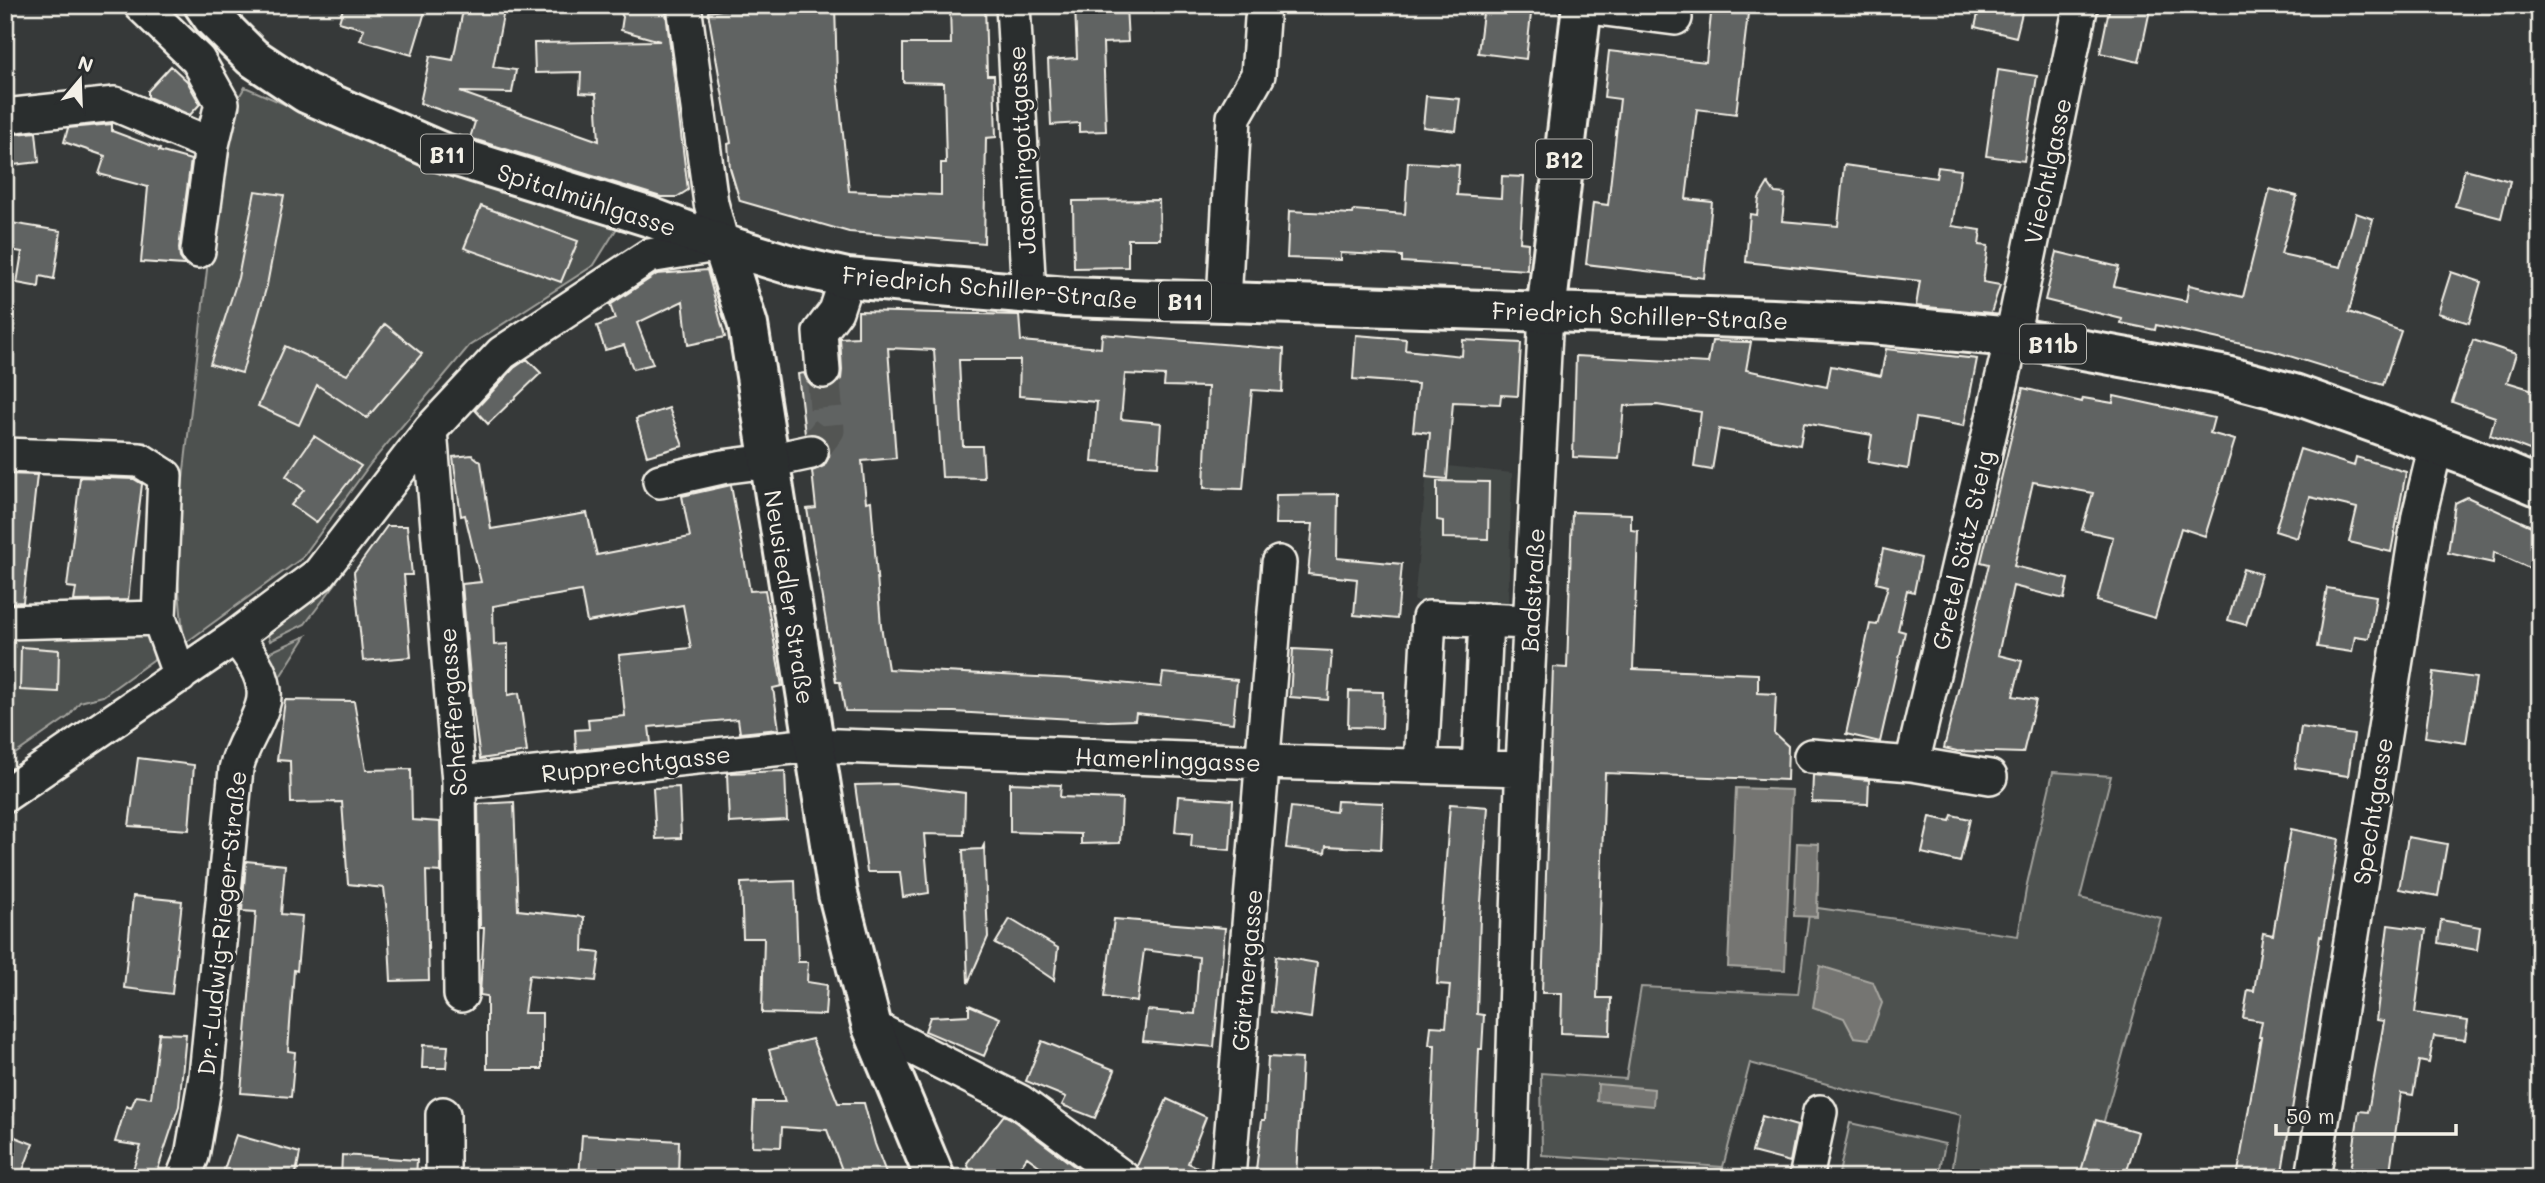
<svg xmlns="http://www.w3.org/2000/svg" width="2545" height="1183" viewBox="0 0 2545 1183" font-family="Mali,sans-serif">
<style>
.built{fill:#434645}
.green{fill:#4e514f;stroke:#a1a19c;stroke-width:2}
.water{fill:#757572;stroke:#a8a7a1;stroke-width:2}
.building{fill:#616362;stroke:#f4f1e8;stroke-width:2}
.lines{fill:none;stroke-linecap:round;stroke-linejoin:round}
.minor-tunnel{stroke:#525553;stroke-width:33;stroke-dasharray:33 17;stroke-linecap:butt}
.minor-casing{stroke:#f4f1e8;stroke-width:38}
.major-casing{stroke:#f4f1e8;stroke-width:44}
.minor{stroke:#2a2d2e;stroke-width:33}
.major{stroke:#2a2d2e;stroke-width:38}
.labels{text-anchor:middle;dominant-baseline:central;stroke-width:7;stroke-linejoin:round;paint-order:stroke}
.shield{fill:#2a2d2e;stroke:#b7b6b0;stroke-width:2}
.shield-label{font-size:23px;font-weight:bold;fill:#f4f1e8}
.street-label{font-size:24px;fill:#f4f1e8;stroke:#2a2d2e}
</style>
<rect width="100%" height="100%" fill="#363939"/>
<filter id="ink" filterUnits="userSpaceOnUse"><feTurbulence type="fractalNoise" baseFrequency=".0143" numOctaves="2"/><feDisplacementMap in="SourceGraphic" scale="14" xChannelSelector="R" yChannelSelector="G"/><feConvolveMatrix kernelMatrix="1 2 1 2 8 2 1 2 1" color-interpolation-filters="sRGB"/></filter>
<g filter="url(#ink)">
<path class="built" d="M1439,353L1456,355L1448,466L1512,473L1508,604L1414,601Z"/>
<path class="green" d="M245,87L429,167L617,228L594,265L469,346L371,463L302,558L184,644L175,549L224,121Z
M336,583L305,624L270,641L268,634C286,610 307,591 336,583Z
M157,625L160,655L103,696L80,702L68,717L5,761V627Z
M306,636L269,694L257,658Z
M2053,772L2111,776L2080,898L2161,918L2088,1178H1951L1961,1115L1849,1090L1750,1063L1723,1167L1542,1155L1541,1073L1626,1079L1641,987L1798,994L1810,907L2018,936L2027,884Z
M1850,1123L1945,1144L1938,1178H1838Z"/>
<path class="water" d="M1736,788L1792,790L1785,970L1728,967Z
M1797,843L1819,844L1817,917L1794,916Z
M1820,966L1873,982L1882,1003L1869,1039L1854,1037L1844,1018L1813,1007Z
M1598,1084L1654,1089L1653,1106L1597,1101Z"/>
<path class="building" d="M344,5H427L412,55L360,40L364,29L339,22Z
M464,5H505L493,67L516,70L512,93L460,92L599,141L596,94L580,93L581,72L535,73L534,43L660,41L621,30L623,17L617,5H665L688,190L677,197H661L470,138L475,122L420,103L430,56L453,60Z
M755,5H835L837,77L849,191L941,195V163H946L944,83L903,82V44H951L950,5H985L987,75H994L996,137L986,138L984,243L849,232L740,201L730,168L728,144L731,143L708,12Z
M1075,5H1126L1128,42L1103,43L1106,131L1079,132V123L1051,125L1048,60L1077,58Z
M1484,5H1532L1526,59L1478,53Z
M1712,5H1749L1736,114L1697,109L1686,199L1712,202L1704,278L1586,264L1593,203L1608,205L1620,99L1604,97L1609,51L1706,62Z
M1980,5H2024L2016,37L1975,27Z
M2110,5H2151L2139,62L2100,53Z
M171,66L187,81L200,104L190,115L148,97V91Z
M1998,70L2037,76L2024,161L1986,156Z
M1426,96L1460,99L1456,131L1423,127Z
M112,124V131L160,149L159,151L191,160L179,248L180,258L185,265L141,262L148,187L99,174L105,156L64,142L68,128Z
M36,132L39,162L5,166V135Z
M1408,162L1459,165L1457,195L1501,198L1502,176L1524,177L1520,242L1528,243L1527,270L1402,262V256L1340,253V260L1287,258L1289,211L1353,214L1354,210L1405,214Z
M1844,165L1936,178L1938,167L1961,170L1952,226L1981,230L1979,245L1988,246L1983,282L2000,285L1991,313L1916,306L1920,281L1746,262L1750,214L1757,215L1759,198L1768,183L1775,193L1785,194L1782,221L1838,226Z
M2465,169L2510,181L2501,218L2455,206Z
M2270,189L2297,196L2281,254L2341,267L2356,213L2373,219L2349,312L2401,331L2383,385L2273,351L2156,325L2155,330L2121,323L2122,319L2045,300L2057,252L2119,267L2114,286L2186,301L2189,285L2243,297Z
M255,191L284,195L267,285L242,373L210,364L238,278Z
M1159,200L1160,239H1128V267L1074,268L1073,201Z
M481,206L578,241L561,282L464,248Z
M5,222L61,231L54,279L40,276L39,287L17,283L22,252L5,249Z
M707,270L725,337L688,345L683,301L637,323L653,364L633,369L624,345L605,350L597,326L615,319L610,305L657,274Z
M2451,272L2481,282L2469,323L2438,313Z
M858,311L1019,315L1021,341L1101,348L1102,334L1284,349L1282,392L1252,390L1243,489L1204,488L1208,387L1164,386L1165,376L1125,374L1121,419L1161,423L1158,466L1092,462L1097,402L1019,396L1020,360H959L963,446H982L984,478L942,477L934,350L888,348L896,458L862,461L866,502L871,501L881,626L888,669L1076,679L1161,687L1163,673L1237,680L1233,723L1136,713L1135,720L1108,721L954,712L845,711L840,682H836L807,509L816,508L812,471L824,466L829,457L830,449L826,440L818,434H805L798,374L804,373L808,382L815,389L825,390L834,386L841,379L842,370L840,338L858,337Z
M385,324L422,354L367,418L317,385L299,425L258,406L285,346L347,375Z
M1356,335L1406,339L1405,350L1462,356L1463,340L1521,343L1518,396L1501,395L1500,404L1453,402L1447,479L1426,477L1430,433L1413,431L1418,384L1353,379Z
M2473,340L2516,354L2507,382L2540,392V454L2490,435L2495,417L2452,402Z
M1712,341L1751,342L1746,370L1827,387L1831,366L1881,376L1886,349L1977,359L1964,426L1916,418L1908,469L1868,462L1872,435L1804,423L1800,445L1719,429L1712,470L1694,467L1701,412L1657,405L1624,406L1619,459L1573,457L1576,356L1708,363Z
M527,359L541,373L488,424L475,410L514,368Z
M2023,388L2082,402L2083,398L2113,403L2114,396L2214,418L2210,433L2235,440L2205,536L2181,528L2155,618L2097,601L2113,537L2082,530L2093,493L2033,482L2014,566L2068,579L2064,599L2013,586L1998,655L2022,661L2013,696L2036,700L2023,753L1957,751L1944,748L1989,564L1981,562Z
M669,408L683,446L647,456L636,419Z
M314,436L361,466L316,523L291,505L304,490L286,476Z
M2300,449L2354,466L2356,457L2406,472L2391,552L2349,542L2357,508L2310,497L2297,538L2275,531Z
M472,455L481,462L491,529L587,513L597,555L690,537L682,496L731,485L750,591L765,590L782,686L773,688L779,729L740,733L738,719L649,727L651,743L576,750L575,730L589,729L588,719L625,716L619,655L691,648L683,605L587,622L581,591L493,606L494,645L508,644V695L519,693L527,752L480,759L472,701L462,584L481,582L465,515L461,516L453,457Z
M5,474L37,475L23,602L5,603Z
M80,477L134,479L142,484L128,600L74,601L76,588L67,587Z
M1437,481L1489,482L1488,539L1443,538V521L1437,520Z
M1338,494L1337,558L1402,564L1397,619L1354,615L1357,579L1308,574L1313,524H1275L1276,495Z
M2467,497L2540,530V573L2494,552L2493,563L2448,553L2455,503Z
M1572,512L1631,514V530L1638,531L1633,669L1758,674V693L1776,694L1774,733L1788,746L1787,780L1605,773L1597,998H1611L1610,1035L1561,1033L1562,993H1542L1553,667L1567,668Z
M387,526H407L412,575H404L411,657L363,661L354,572Z
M1883,549L1921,558L1914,592L1907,590L1898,630L1905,632L1880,742L1846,734L1870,624L1877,625L1888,586L1876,583Z
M2243,569L2261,574L2246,625L2228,620Z
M2327,588L2376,596L2369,638L2355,636L2352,652L2317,647Z
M21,647L59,650L58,692L20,690Z
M1293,649L1332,651L1328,700L1290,697Z
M2434,672L2476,678L2466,743L2425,737Z
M1349,691L1383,692L1382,728L1348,727Z
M285,700L354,701L366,770L411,769L412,820L440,822L441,872L426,871L429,980L391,981L388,922L384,888L348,884L342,802L291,803L290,761L277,760Z
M2301,727L2354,735L2348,776L2295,768Z
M138,758L194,765L189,830L129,826Z
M785,771L787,820L729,823L727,773Z
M1813,775L1869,780L1868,804L1812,802Z
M1010,783L1061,785L1060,797L1122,799L1120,843L1081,844V834L1010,832Z
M894,784L965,793L964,835L924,834L929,893L903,897L900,872H867L855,785Z
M679,787L681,838L656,839L653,788Z
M1178,796L1233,800L1230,850L1191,847L1192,834L1175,832Z
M1337,801L1383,803L1381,849L1326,846L1325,853L1286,848L1291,807L1336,812Z
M514,802L518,910L584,917L583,951L600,953L596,981L529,975L524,1013H542V1069H487V996L480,995L484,928H480V922L478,804Z
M1450,804L1488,807L1480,916L1477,1014L1484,1015L1482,1049H1479L1474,1175L1430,1171L1435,1045H1429L1431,1026L1446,1027L1450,985L1437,984Z
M1952,815L1970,819L1960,862L1922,853L1930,817L1950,821Z
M2291,829L2339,839L2322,937L2320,936L2281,1178H2237L2261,1037H2259L2262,1021L2243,1018L2248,990L2254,991L2263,933L2273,935Z
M2408,837L2447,844L2438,896L2399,889Z
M984,845L988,937L968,983L963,850L982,849Z
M246,861L285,865L281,914L302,916L297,971L294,970L288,1051L295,1052L291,1097L241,1093L256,912L242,911Z
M795,881L798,962H808L807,982L827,985L825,1015L762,1013L764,938H743L741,883Z
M133,896L182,901L172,994L124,988Z
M1010,919L1058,948L1054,980L1014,953L995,944Z
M1114,919L1225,928L1214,1047L1143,1041L1147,1010L1195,1014L1199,957L1144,950L1137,1002L1104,997Z
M2441,920L2480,927L2477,950L2438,943Z
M2388,925L2426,930L2415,1013L2468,1021L2465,1040L2434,1036L2429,1063L2419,1061L2413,1095L2401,1093L2389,1178H2349L2359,1111L2368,1112L2384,1021L2376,1020Z
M1276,956L1317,963L1311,1018L1271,1012Z
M969,1005L1000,1018L984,1056L925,1031L930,1017L969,1015Z
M159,1033L186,1034L179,1106L155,1178H130L141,1146L115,1142L126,1106L131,1108L136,1096L151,1098Z
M812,1039L838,1103H864L875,1144L888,1178H845L827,1130L782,1127L781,1147L752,1146L754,1102H785L769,1050Z
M1042,1041L1115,1070L1095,1118L1062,1105L1066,1097L1026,1081Z
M423,1045L448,1046L446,1068H422Z
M1268,1057L1302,1059L1296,1178H1255L1262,1120H1265Z
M1167,1099L1206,1117L1188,1163L1209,1172V1178H1142L1137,1166Z
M1004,1115L1010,1118L1090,1178H1056L1027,1157L1012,1178H973L967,1163Z
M1762,1116L1797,1126L1790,1162L1752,1152Z
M2096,1120L2138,1132L2125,1178H2079Z
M5,1133L33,1144L20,1178H5Z
M236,1135L300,1153L295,1178H221Z
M582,1135L679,1141L678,1178H579Z
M342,1155L417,1160L416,1178H341Z"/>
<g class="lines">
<path class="minor-tunnel" d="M811,452L828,430L823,371"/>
<g class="minor-casing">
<path id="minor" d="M141,5L198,60L222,103L212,145L198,251
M1013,5L1029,295
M1582,6L1675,18
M5,116L115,104L212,145
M1224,302L1234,117L1258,75L1263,5
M823,371L820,332L836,311L847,278
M430,430L459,782L461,995
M5,455L140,460L165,476L159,618L180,676
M660,481L722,467L769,461L811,452
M5,622L159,618
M1811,756L1912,764L1990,777
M1912,764L2012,337L2081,5
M1421,765L1429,618L1530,622
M1479,768L1486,620
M459,782L812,745L1264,762L1523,769
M5,795L235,637L319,574L430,430L502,353L649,256L722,244L711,203L684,5
M872,1027L1020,1102L1123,1178
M183,1178L192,1156L206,1076L236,769C241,746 255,729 262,707C271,682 250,654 235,637
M443,1178V1114
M1228,1178L1279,563
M1510,1178L1522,785L1546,313
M1806,1178L1820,1112
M2313,1178L2419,516L2436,445"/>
</g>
<g class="major-casing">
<path id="major" d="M204,5L213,18L252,57L306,93L441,152L650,217L722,244L794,266L847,278L1067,297L1773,319L1872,324L2012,337L2226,376L2294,394L2464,455L2540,487
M722,244L748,325L838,894L872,1027L935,1178
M1546,313L1582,5"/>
</g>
<use href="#minor" class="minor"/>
<use href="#major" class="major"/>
</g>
</g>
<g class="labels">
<g class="shield">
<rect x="421" y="134.5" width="52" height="39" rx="5"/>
<rect x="1536" y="139.5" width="56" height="39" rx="5"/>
<rect x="1159" y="281.5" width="52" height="39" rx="5"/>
<rect x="2020" y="324.5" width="66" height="39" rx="5"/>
</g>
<g class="shield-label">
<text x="447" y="154">B11</text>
<text x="1564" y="159">B12</text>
<text x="1185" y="301">B11</text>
<text x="2053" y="344">B11b</text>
</g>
<g class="street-label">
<text transform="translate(1021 150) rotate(-93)">Jasomirgottgasse</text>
<text transform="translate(2047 171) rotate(-78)">Viechtlgasse</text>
<text transform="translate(587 199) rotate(18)">Spitalmühlgasse</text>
<text transform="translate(990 287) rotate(5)">Friedrich Schiller-Straße</text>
<text transform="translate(1640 315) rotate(2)">Friedrich Schiller-Straße</text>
<text transform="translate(1962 550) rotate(-77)">Gretel Sätz Steig</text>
<text transform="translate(1532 590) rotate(-87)">Badstraße</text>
<text transform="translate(790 597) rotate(81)">Neusiedler Straße</text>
<text transform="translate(452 712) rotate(-94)">Scheffergasse</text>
<text transform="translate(1168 759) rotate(2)">Hamerlinggasse</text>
<text transform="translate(636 763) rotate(-6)">Rupprechtgasse</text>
<text transform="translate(2372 811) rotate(-81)">Spechtgasse</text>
<text transform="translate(221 923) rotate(-84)">Dr.-Ludwig-Rieger-Straße</text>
<text transform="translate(1246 970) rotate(-85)">Gärtnergasse</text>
</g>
</g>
<rect width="2545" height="1183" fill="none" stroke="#2a2d2e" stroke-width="28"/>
<rect x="14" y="14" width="2517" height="1155" fill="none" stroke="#f4f1e8" stroke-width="2.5" filter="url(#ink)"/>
<g transform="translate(80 80) rotate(19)" stroke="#2a2d2e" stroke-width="5" paint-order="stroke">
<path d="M0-5L12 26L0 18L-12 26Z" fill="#f4f1e8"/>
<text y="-10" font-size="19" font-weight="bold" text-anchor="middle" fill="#f4f1e8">N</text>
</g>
<path d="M2276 1124v10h180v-10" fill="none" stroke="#f4f1e8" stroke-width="3.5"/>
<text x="2286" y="1124" font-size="21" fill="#f4f1e8" stroke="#2a2d2e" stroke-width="5" paint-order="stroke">50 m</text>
</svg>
